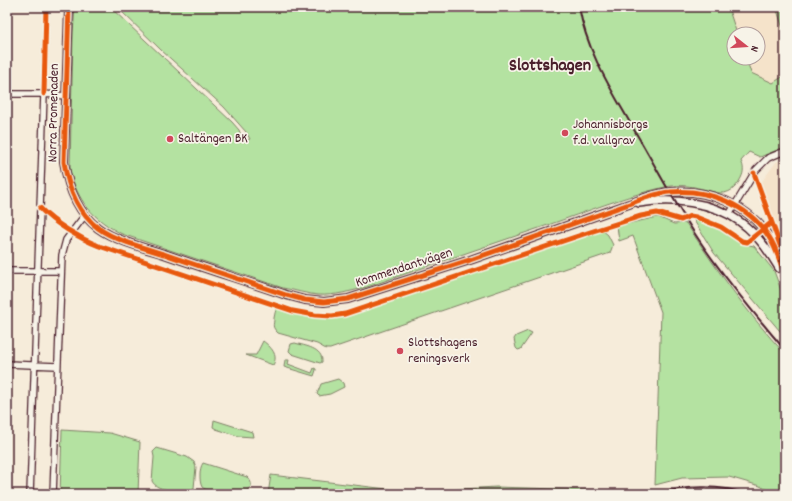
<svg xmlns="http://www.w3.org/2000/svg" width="792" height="501" viewBox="0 0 792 501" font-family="Dekko,sans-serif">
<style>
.built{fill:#f5e3ca}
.green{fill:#b4e2a1;stroke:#7f8066}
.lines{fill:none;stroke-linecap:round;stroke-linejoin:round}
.minor-casing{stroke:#4a1f2b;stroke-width:8}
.tertiary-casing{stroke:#4a1f2b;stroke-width:10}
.minor{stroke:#f7f3e8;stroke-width:5.5}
.tertiary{stroke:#f7f3e8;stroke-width:7}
.rail{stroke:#4a1f2b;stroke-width:2}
.cycleway-casing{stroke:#f7f3e8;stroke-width:8}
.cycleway{stroke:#e8590c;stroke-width:5}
.poi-dot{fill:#d1495b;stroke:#f7f3e8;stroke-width:1.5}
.labels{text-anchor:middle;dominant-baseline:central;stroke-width:3.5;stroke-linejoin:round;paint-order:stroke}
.street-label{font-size:14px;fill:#4a1f2b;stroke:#f7f3e8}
.poi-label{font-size:14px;fill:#4a1f2b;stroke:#f7f3e8;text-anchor:start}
.district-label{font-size:18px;font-weight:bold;fill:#4a1f2b;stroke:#f7f3e8}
</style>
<rect width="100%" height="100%" fill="#f6ecda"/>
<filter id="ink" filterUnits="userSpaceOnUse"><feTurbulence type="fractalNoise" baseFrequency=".025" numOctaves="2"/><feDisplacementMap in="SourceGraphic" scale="8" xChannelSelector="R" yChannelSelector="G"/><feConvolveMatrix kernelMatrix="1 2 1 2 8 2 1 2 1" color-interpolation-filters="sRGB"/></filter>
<g filter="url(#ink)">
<path class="built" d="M725,7H785V104L759,110L743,58H758V34H735Z
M785,158V250L760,184L776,162Z
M7,271H10L7,391Z"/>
<path class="green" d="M75,7H110L232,122L239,130L243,141L250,139L246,132L224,107L161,50L117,7H728L737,34H734V58H746L751,73L773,83L785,75V147L760,157L749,152L741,161C744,167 744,172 741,178C729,202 714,191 694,187C683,185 672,185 661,188C622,197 586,212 548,225C488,246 427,266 367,287C351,291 335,296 318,295C306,294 295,290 283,288L122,234C94,220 76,200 70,169L73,33Z
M776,7H785V35Z
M658,217L674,224L686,223C716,269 748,314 785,354V486L781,494H774L760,486L729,477L682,478L655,485L661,312L633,236L619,241L617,226Z
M693,219L711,226L729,234L739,243L754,246L774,271L785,301V337L714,253Z
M601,229L608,235L613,245L610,253L330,349H326L317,344L278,333C271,326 274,326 274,318C275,313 275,312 277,308L320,318L351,315Z
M528,331L532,333L521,349L518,350L516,348L514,339L516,336Z
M263,341C271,347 279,355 273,365L246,355H256Z
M295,343C305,346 323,348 322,362L320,363L292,354L289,351L291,344Z
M285,360H289L288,364L312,373L314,368L316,369V370L314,376L284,367Z
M338,379L343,383L344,387L330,394L319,396L317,394L321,384Z
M214,420L252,432L253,437L238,436L216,429L213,427Z
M62,430L110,433L140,442L138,494H60Z
M157,448L187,457L194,462L196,467L194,488L191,490C180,490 158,493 152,481L154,457L153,452Z
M203,463L247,477C250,480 253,484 250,488C245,495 207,493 202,487C200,483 200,479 200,475C200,470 201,466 203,463Z
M271,475L412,492L496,487L617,491L618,494H268Z"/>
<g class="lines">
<g class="minor-casing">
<path id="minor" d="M7,94H44L66,96
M729,215L756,170L768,158L785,151
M7,271H60
M7,364L57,366
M30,494L44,94
M53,494L62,255L66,240L85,215"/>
</g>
<g class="tertiary-casing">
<path id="tertiary" d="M69,7L64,162C68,187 77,212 98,228C114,240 144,248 164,254C204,268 245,281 286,295L305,300L324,302L348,299L470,260L629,204C642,199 656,193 670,192C707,188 749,205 769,237C777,249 781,264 785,277
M639,203C672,198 711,201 739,221C755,232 769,251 779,268"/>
</g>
<use href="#minor" class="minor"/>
<use href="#tertiary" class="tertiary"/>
<path class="rail" d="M579,7C587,52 611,89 633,128C655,165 675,204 699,240C725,279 755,315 785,350
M656,494C684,486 719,484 747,494"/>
<g class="cycleway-casing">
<path id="cycleway" d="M69,7L64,162C68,187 77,212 98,228C114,240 144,248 164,254C204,268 245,281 286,295L305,300L324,302L348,299L470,260L629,204C642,199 656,193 670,192C707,188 749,205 769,237C777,249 781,264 785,277
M44,94L46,7
M754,173L780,245
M40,208C54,223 79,238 99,246L293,311L315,315L332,316L345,314L590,232L641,216L657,213L681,220L690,216L696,217L721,227L742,241L747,242L771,223"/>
</g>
<use href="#cycleway" class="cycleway"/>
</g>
</g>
<g class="poi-dot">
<circle cx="565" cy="133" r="4"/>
<circle cx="170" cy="139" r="4"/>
<circle cx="400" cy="351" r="4"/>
</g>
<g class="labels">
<g class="street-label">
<text transform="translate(54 113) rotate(-89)">Norra Promenaden</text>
<text transform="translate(404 268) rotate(-18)">Kommendantvägen</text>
</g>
<g class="poi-label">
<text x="573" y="125">Johannisborgs<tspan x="573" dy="16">f.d. vallgrav</tspan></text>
<text x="178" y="139">Saltängen BK</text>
<text x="408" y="343">Slottshagens<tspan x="408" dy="16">reningsverk</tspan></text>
</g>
<g class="district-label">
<text x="550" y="66">Slottshagen</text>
</g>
</g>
<rect width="792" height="501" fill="none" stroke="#f7f3e8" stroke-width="24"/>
<rect x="12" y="12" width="768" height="477" fill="none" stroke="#4a1f2b" stroke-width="1.5" filter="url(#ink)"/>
<g transform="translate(746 46) rotate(107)"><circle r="19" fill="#f7f3e8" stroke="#b29e9c"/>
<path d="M0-3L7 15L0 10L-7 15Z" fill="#d1495b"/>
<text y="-6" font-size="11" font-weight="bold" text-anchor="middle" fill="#4a1f2b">N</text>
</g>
</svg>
